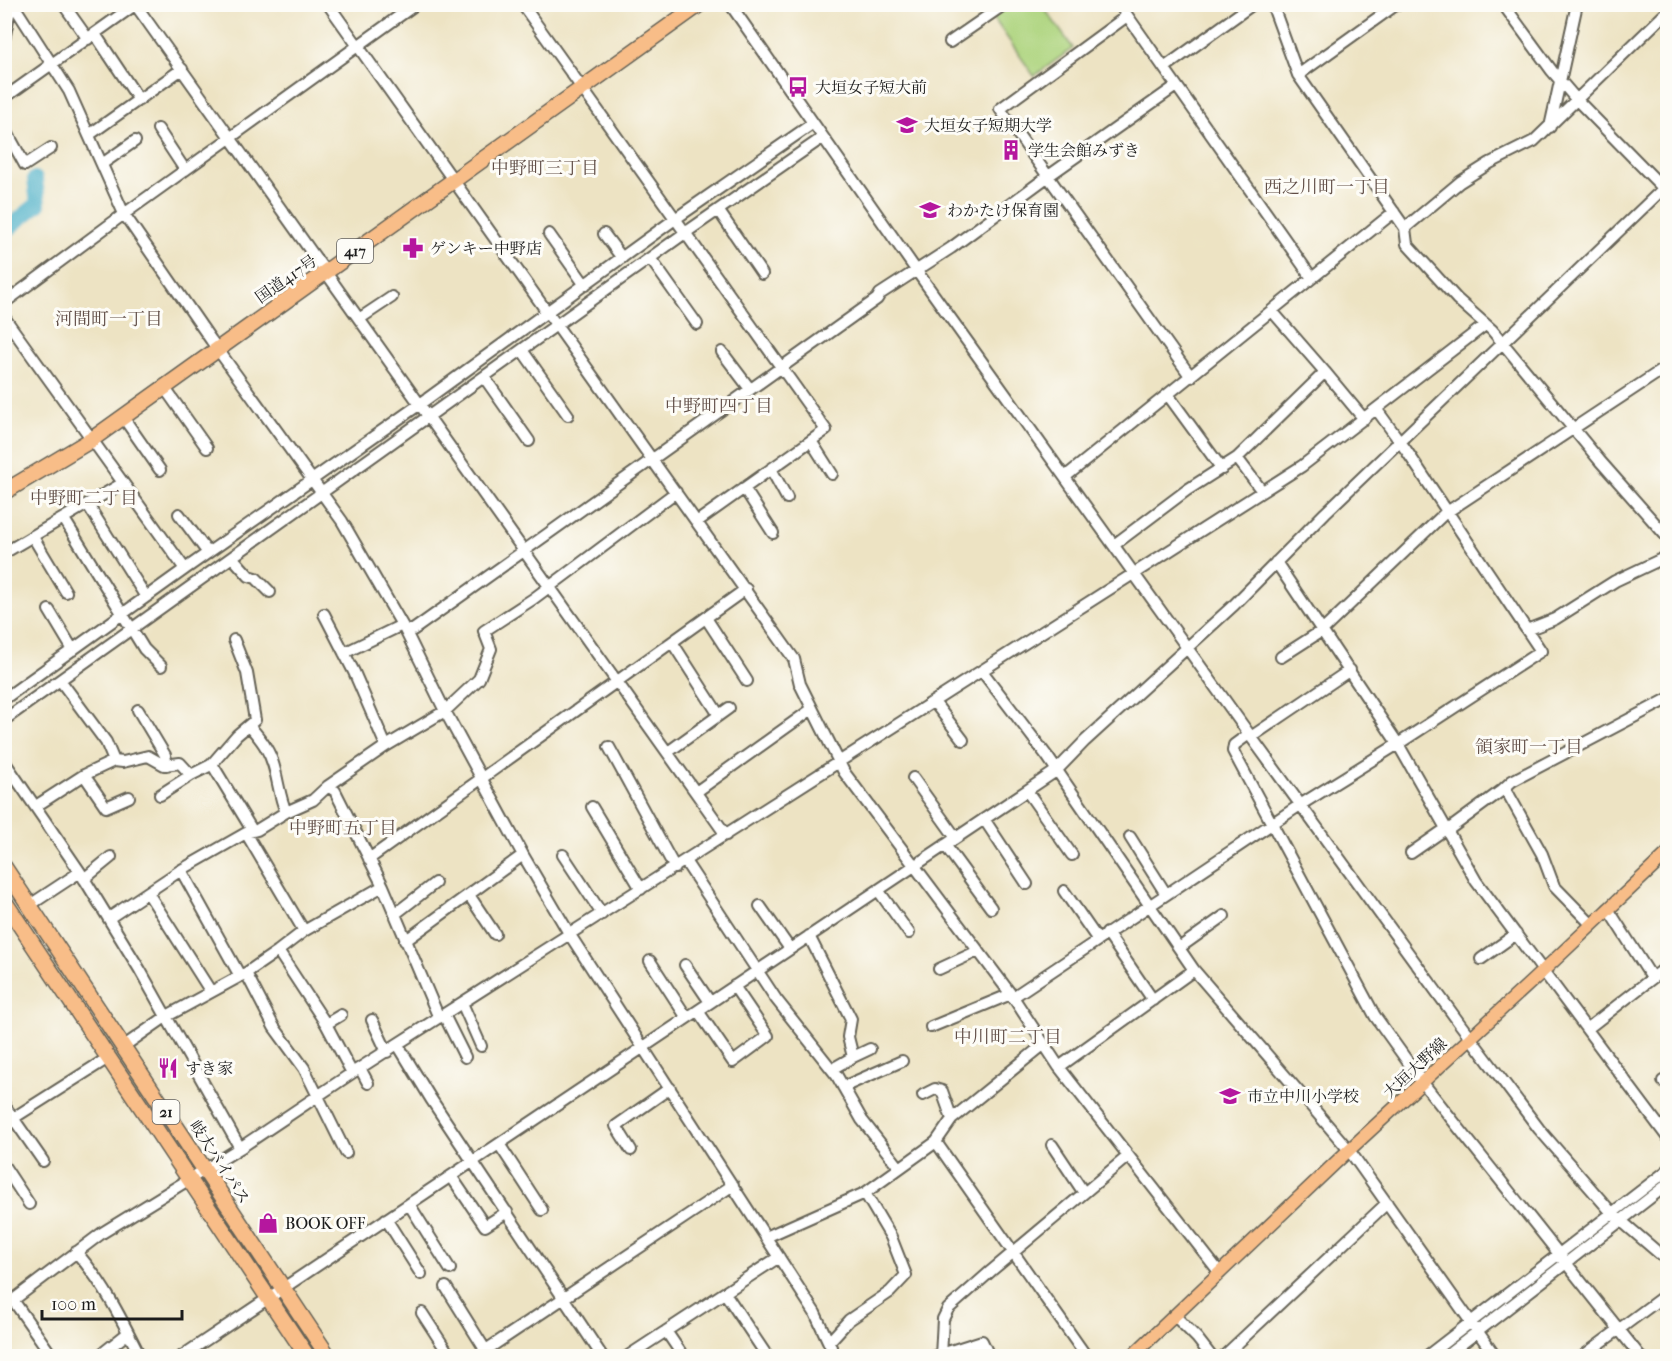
<svg xmlns="http://www.w3.org/2000/svg" width="1672" height="1361" viewBox="0 0 1672 1361" font-family="'IM FELL French Canon','Noto Serif JP',serif">
<style>
.green{fill:#add47e;stroke:#64784d;stroke-width:1.5}
.lines{fill:none;stroke-linecap:round;stroke-linejoin:round}
.river{stroke:#47adc6;stroke-width:16}
.minor-casing{stroke:#656256;stroke-width:14}
.major-casing{stroke:#656256;stroke-width:15}
.highway-casing{stroke:#656256;stroke-width:18}
.minor{stroke:#fff;stroke-width:10}
.major{stroke:#f8bd88;stroke-width:12}
.highway{stroke:#f8bd88;stroke-width:15}
.labels{text-anchor:middle;dominant-baseline:central;stroke-width:6;stroke-linejoin:round;paint-order:stroke}
.shield{fill:#fdfcf7;stroke:#605f5e;stroke-width:1.5}
.shield-label{font-size:15px;font-weight:bold;fill:#1c1c1c}
.poi-label{font-size:16px;fill:#1c1c1c;stroke:#fdfcf7;text-anchor:start}
.street-label{font-size:16px;fill:#1c1c1c;stroke:#fdfcf7}
.neighbourhood-label{font-size:18px;fill:#614e47;stroke:#fdfcf7}
</style>
<rect width="100%" height="100%" fill="#fdfcf7"/>
<filter id="ink" filterUnits="userSpaceOnUse"><feTurbulence type="fractalNoise" baseFrequency=".0167" numOctaves="2"/><feDisplacementMap in="SourceGraphic" scale="12" xChannelSelector="R" yChannelSelector="G"/><feConvolveMatrix kernelMatrix="1 2 1 2 8 2 1 2 1" color-interpolation-filters="sRGB"/></filter>
<filter id="wash" filterUnits="userSpaceOnUse"><feTurbulence type="fractalNoise" baseFrequency=".008" numOctaves="4" result="noise"/><feDisplacementMap in="SourceGraphic" scale="24" xChannelSelector="R" yChannelSelector="G"/><feGaussianBlur stdDeviation="1.35" result="paint"/><feColorMatrix in="noise" values="0 0 0 0 0 0 0 0 0 0 0 0 0 0 0 0 0 1.4 0 .05"/><feComposite in="paint" operator="in"/></filter>
<g filter="url(#wash)">
<rect width="100%" height="100%" fill="#ede3c3"/>
<path class="green" d="M1008,5H1042L1073,48L1034,76L992,16Z"/>
<g class="lines">
<path class="river" d="M4,235L12,225L38,204L35,179"/>
</g>
</g>
<g filter="url(#ink)">
<g class="lines">
<g class="minor-casing">
<path id="minor" d="M13,4L69,91L124,214L211,340L342,521L405,630L445,711L523,855L570,935L815,1313L835,1356
M135,4L726,835
M328,4L794,659L800,684L844,772L1013,997L1059,1067L1220,1273
M522,4L826,430L698,521
M730,4L916,270L1249,734L1460,1024L1539,1129L1612,1213L1668,1261
M1119,4L1312,278
M1272,4L1298,75L1405,228L1407,244L1457,299L1492,330L1600,461L1668,538
M1503,4L1552,71L1576,99L1667,192
M66,8L88,39
M1127,16L1000,109L1191,377
M95,34L139,100
M4,40L11,4
M950,42L1005,4
M1164,68L1253,4
M1298,75L1397,4
M4,98L136,4
M4,127L25,165L51,148
M1550,127L1577,4
M158,129L185,170
M89,135L182,69
M102,164L135,141
M718,210L762,274
M1405,228L1460,182L1490,163L1534,141L1668,11
M549,234L585,285
M604,234L622,258
M650,258L697,324
M4,303L124,214L416,4
M1272,311L1325,372
M4,317L185,569L4,699
M359,319L392,297
M522,350L568,415
M722,352L750,389
M484,377L529,441
M164,387L207,448
M1168,395L1222,469
M123,417L160,470
M811,441L832,474
M1237,458L1325,372L1364,419
M771,469L787,498
M1065,477L1394,212
M744,488L773,533
M88,505L146,597
M179,514L208,553
M64,519L144,649L161,666
M33,537L66,592
M1114,545L1187,490L1237,458L1262,491
M4,553L123,483
M232,557L249,576L256,578L270,592
M1276,562L1398,744L1476,881L1668,1138
M185,569L420,404L675,219L812,124
M49,610L73,650
M324,614L354,672L386,746
M706,618L747,681
M405,630H413L877,299L880,294L951,248L1047,177L1176,86
M1527,630L1555,619L1615,581L1668,556
M672,642L719,715
M344,653L402,625
M1281,657L1323,630L1444,514L1668,366
M982,671L1047,756L1194,970L1349,1150L1495,1356
M60,680L106,742L114,761
M934,702L963,740
M138,710L165,755L167,765
M4,720L685,233L822,138
M249,725C255,733 262,740 266,748C278,767 277,792 286,812
M1249,734L1234,745L1233,751L1375,1016L1423,1083L1640,1356
M1251,737L1350,670
M609,747L675,868
M668,752L729,708
M4,761L80,872L140,970L240,1148
M212,764L252,830
M84,775L106,807L129,797
M913,778L956,838
M328,786L335,791L383,886L439,1018
M1505,788L1542,854L1554,886L1592,925
M1027,791L1072,855
M696,792L812,709
M160,795L191,775
M36,806L84,775L114,761L123,762L148,756L164,765L180,763L191,775L211,765L237,735L255,720L247,673L234,640
M592,807L641,889
M984,819L1027,884
M1448,830L1501,791L1512,781L1668,699
M246,833L304,931
M1130,837L1166,894
M945,845L991,908
M1411,853L1447,828
M563,855L602,914
M369,859L746,589
M685,861L776,999L837,1076L862,1120L899,1167
M181,870L240,976
M84,879L111,857
M878,890L909,933
M1064,891L1098,940
M148,893L211,992
M469,895L495,934
M30,905L80,872
M760,906L790,949
M1608,909L1652,978
M395,914L435,883
M109,918L181,870L246,833L257,830L286,812L313,800L328,786L386,746L445,711L479,679L491,649L484,631L533,599L676,492
M1107,933L1153,1000
M809,936L851,1019L848,1037L853,1057L832,1069
M405,941L523,855
M1179,948L1224,916
M1481,959L1516,934
M650,961L687,1018
M685,965L710,1002
M939,969L978,951
M246,973L274,1027L304,1068L346,1153
M1013,997L1300,805L1398,744L1541,651L1406,450L1377,410
M462,1003L481,1046
M698,1011L733,1062L768,1036L734,986
M444,1015L465,1057
M372,1020L387,1052
M326,1024L341,1015
M931,1027L1011,994
M1587,1029L1668,966
M398,1045L431,1099L602,1356
M124,1046L167,1016L246,973L278,951
M853,1057L870,1049
M1059,1067L1194,970
M360,1068L368,1083
M352,1073L326,1024L278,951L304,931L383,886
M1663,1081L1668,1086
M843,1087L902,1061
M923,1095L935,1089L942,1091L952,1119
M4,1105L43,1161
M4,1124L108,1058
M936,1142L1086,1356
M499,1144L542,1210
M1052,1145L1084,1193
M631,1150L616,1126L670,1088
M4,1166L29,1204
M451,1176L485,1226L507,1212
M409,1204L450,1269
M386,1219L421,1274
M766,1237L865,1193L936,1142L952,1119L1043,1045
M76,1252C104,1283 122,1320 140,1356
M446,1287L486,1351
M725,1293L767,1356
M13,1300L52,1356
M4,1307L102,1233L240,1148L352,1073L1302,466L1485,325
M422,1313L450,1356
M1175,1316L1197,1338L1211,1356
M666,1331L683,1356
M829,1342L849,1320L890,1292L906,1275L891,1237L865,1193
M99,1356L128,1333
M182,1356L1056,771L1085,741L1234,605L1325,513L1668,184
M477,1356L733,1185
M628,1356L779,1257
M935,1356L982,1341L989,1356
M941,1356L943,1319L948,1309L991,1271L1127,1157
M1224,1356L1387,1203
M1427,1356L1668,1170
M1446,1356L1668,1184
M1583,1356L1668,1293"/>
</g>
<g class="major-casing">
<path id="major" d="M1132,1356L1349,1150L1544,970L1668,853"/>
</g>
<g class="highway-casing">
<path id="highway" d="M4,492L91,440L700,4
M4,867L328,1356
M4,901L307,1356"/>
</g>
<use href="#minor" class="minor"/>
<use href="#major" class="major"/>
<use href="#highway" class="highway"/>
</g>
</g>
<defs>
<g id="bus-bare" transform="scale(1.62)"><path d="M-5-6H5V4H4V6H2V4H-2V6H-4V4H-5ZM-3.5-4V0h7V-4ZM-3.5 1.2v1.5H-2V1.2ZM2 1.2v1.5H3.5V1.2Z" fill="#b5179e" stroke="#fdfcf7" stroke-width="2.5" paint-order="stroke"/></g>
<g id="university-bare" transform="scale(1.62)"><path d="M0-5L7-2L0 1L-7-2ZM-4 1L0 2.5L4 1V4Q0 6-4 4Z" fill="#b5179e" stroke="#fdfcf7" stroke-width="2.5" paint-order="stroke"/></g>
<g id="building-bare" transform="scale(1.62)"><path d="M-4-6H4V6H1V3H-1V6H-4ZM-2.5-4.3h1.7v1.8h-1.7ZM.8-4.3h1.7v1.8H.8ZM-2.5-1h1.7V.8h-1.7ZM.8-1h1.7V.8H.8Z" fill="#b5179e" stroke="#fdfcf7" stroke-width="2.5" paint-order="stroke"/></g>
<g id="school-bare" transform="scale(1.62)"><path d="M0-5L7-2L0 1L-7-2ZM-4 1L0 2.5L4 1V4Q0 6-4 4Z" fill="#b5179e" stroke="#fdfcf7" stroke-width="2.5" paint-order="stroke"/></g>
<g id="pharmacy-bare" transform="scale(1.62)"><path d="M-2-6h4v4h4v4h-4v4h-4v-4h-4v-4h4Z" fill="#b5179e" stroke="#fdfcf7" stroke-width="2.5" paint-order="stroke"/></g>
<g id="restaurant-bare" transform="scale(1.62)"><path d="M-5-6h1v4h1v-4h1v4h1v-4h1v5L-1.5 .5V6h-2V.5L-5-1ZM5-6V6H3V1.5H1.5Q1.5-4 5-6Z" fill="#b5179e" stroke="#fdfcf7" stroke-width="2.5" paint-order="stroke"/></g>
<g id="shop-bare" transform="scale(1.62)"><path d="M-5-2.5h2.3a2.7 3.5 0 0 1 5.4 0H5L5.5 6h-11ZM-1.5-2.5h3a1.5 2.3 0 0 0-3 0Z" fill="#b5179e" stroke="#fdfcf7" stroke-width="2.5" paint-order="stroke"/></g>
</defs>
<g fill-rule="evenodd">
<use href="#bus-bare" x="798" y="87"/>
<use href="#university-bare" x="907" y="125"/>
<use href="#building-bare" x="1011" y="150"/>
<use href="#school-bare" x="930" y="210"/>
<use href="#pharmacy-bare" x="413" y="248"/>
<use href="#restaurant-bare" x="168" y="1068"/>
<use href="#school-bare" x="1230" y="1096"/>
<use href="#shop-bare" x="268" y="1223"/>
</g>
<g class="labels">
<g class="shield">
<rect x="337" y="239" width="36" height="24" rx="4.5"/>
<rect x="152.5" y="1100" width="27" height="24" rx="4.5"/>
</g>
<g class="shield-label">
<text x="355" y="251">417</text>
<text x="166" y="1112">21</text>
</g>
<g class="poi-label">
<text x="815" y="87">大垣女子短大前</text>
<text x="924" y="125">大垣女子短期大学</text>
<text x="1028" y="150">学生会館みずき</text>
<text x="947" y="210">わかたけ保育園</text>
<text x="430" y="248">ゲンキー中野店</text>
<text x="185" y="1068">すき家</text>
<text x="1247" y="1096">市立中川小学校</text>
<text x="285" y="1223">BOOK OFF</text>
</g>
<g class="street-label">
<text transform="translate(286 279) rotate(-35)">国道417号</text>
<text transform="translate(1415 1068) rotate(-43)">大垣大野線</text>
<text transform="translate(220 1162) rotate(57)">岐大バイパス</text>
</g>
<g class="neighbourhood-label">
<text x="545" y="168">中野町三丁目</text>
<text x="1327" y="187">西之川町一丁目</text>
<text x="109" y="319">河間町一丁目</text>
<text x="719" y="406">中野町四丁目</text>
<text x="84" y="498">中野町二丁目</text>
<text x="1529" y="747">領家町一丁目</text>
<text x="343" y="828">中野町五丁目</text>
<text x="1008" y="1037">中川町二丁目</text>
</g>
</g>
<rect width="1672" height="1361" fill="none" stroke="#fdfcf7" stroke-width="24"/>
<path d="M42 1310v9h140v-9" fill="none" stroke="#1c1c1c" stroke-width="3"/>
<text x="51" y="1310" font-size="18" fill="#1c1c1c" stroke="#fdfcf7" stroke-width="4.5" paint-order="stroke">100 m</text>
</svg>
